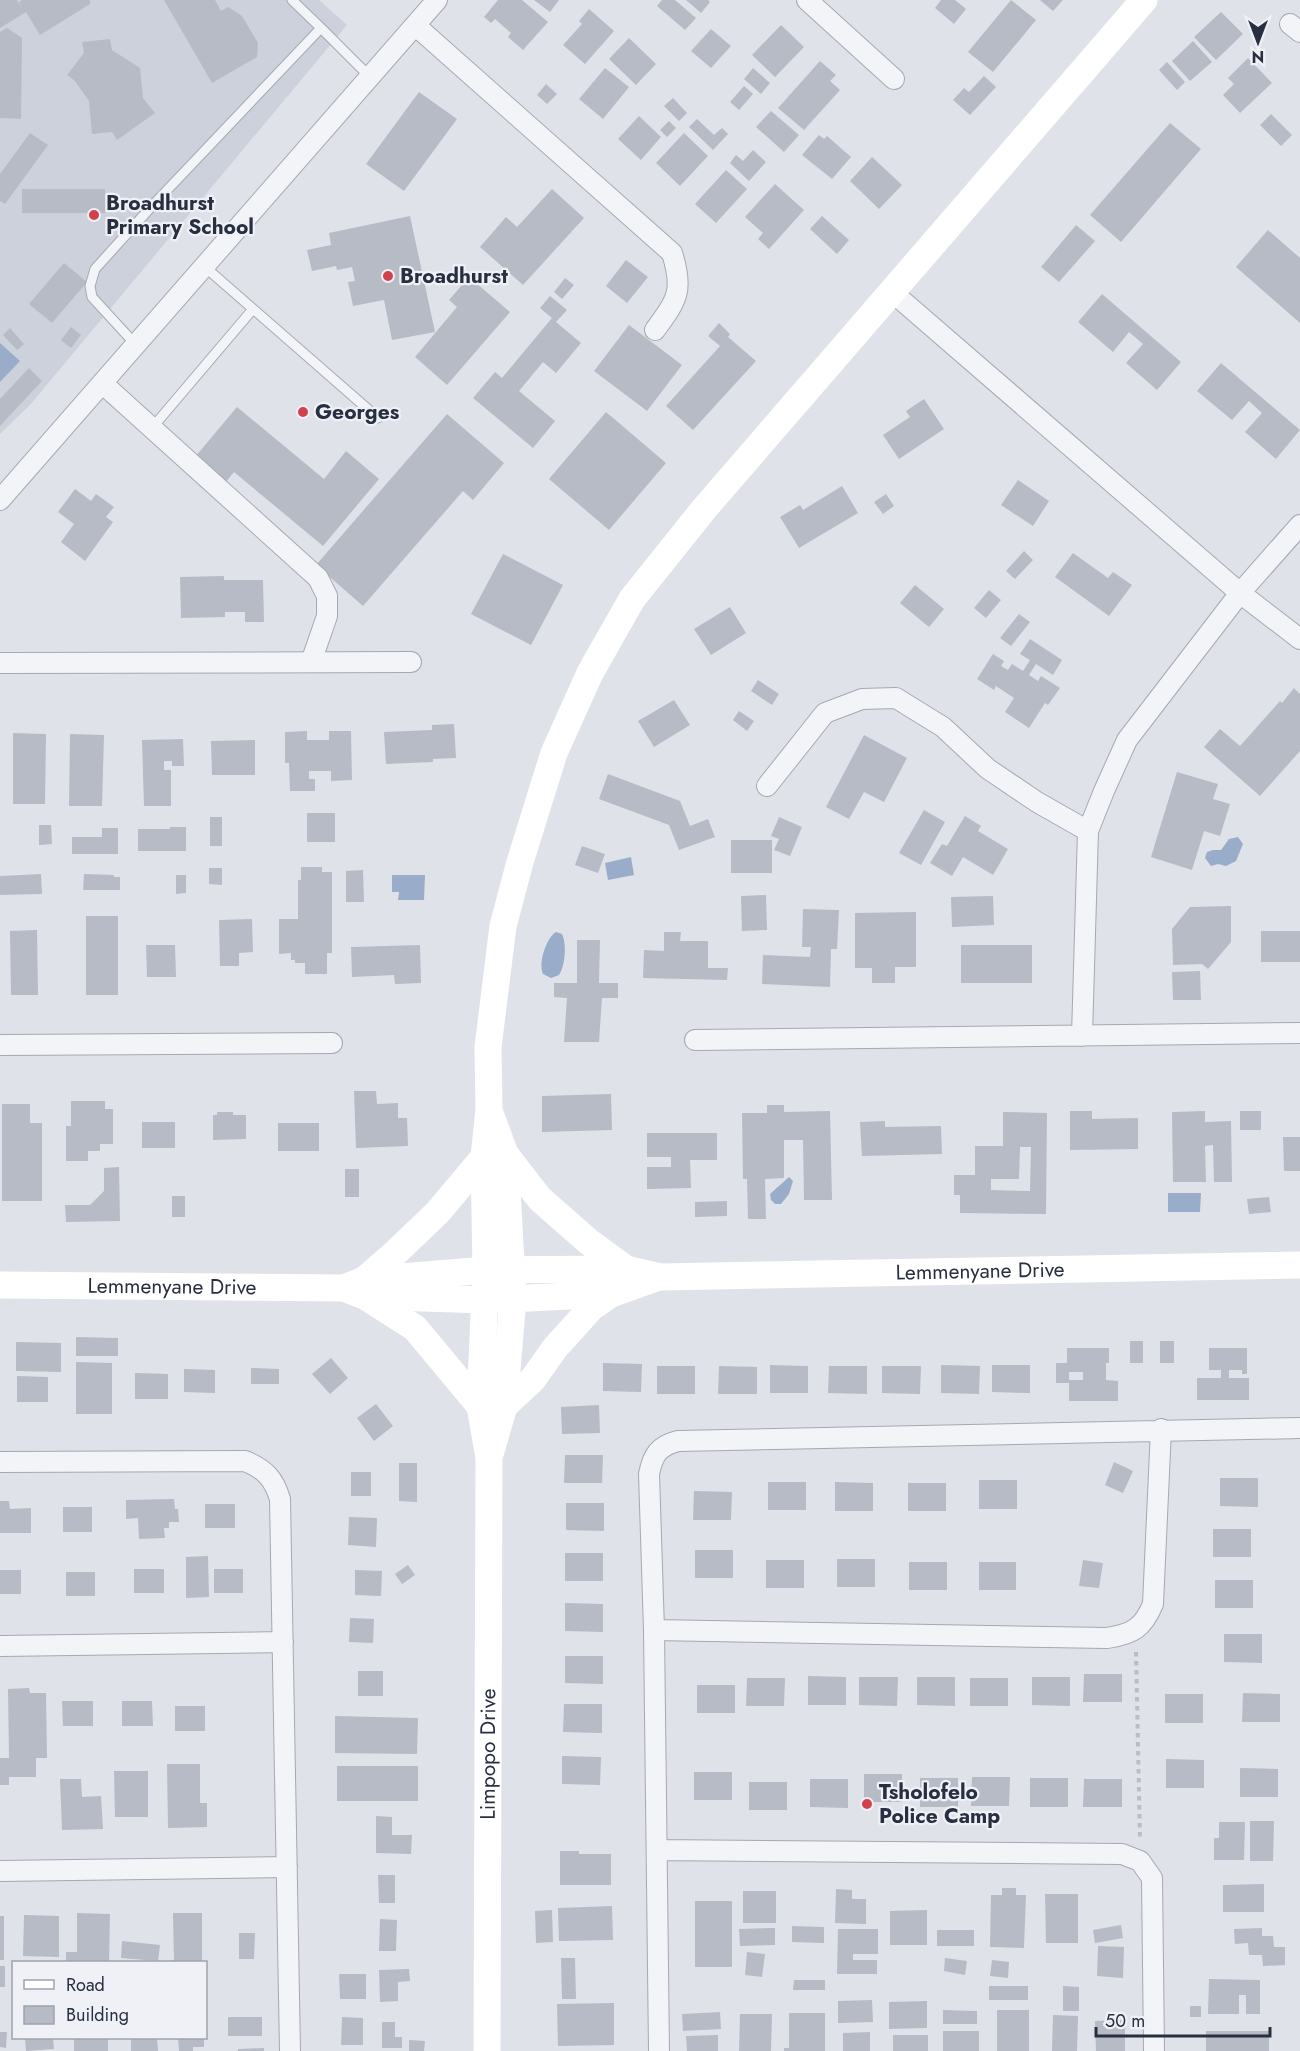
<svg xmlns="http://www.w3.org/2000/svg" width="1300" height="2051" viewBox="0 0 1300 2051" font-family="Jost,sans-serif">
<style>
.built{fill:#cdd1db}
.water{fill:#99adca}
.building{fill:#b6bbc6;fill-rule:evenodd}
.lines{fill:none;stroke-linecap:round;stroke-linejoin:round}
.lane-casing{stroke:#a4a9b3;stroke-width:11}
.street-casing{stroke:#a4a9b3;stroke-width:22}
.path{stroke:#b9bdc4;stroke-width:4;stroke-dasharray:4.5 4.5;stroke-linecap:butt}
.lane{stroke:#f2f4f7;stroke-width:9}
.street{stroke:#f2f4f7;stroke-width:20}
.secondary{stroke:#fff;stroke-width:27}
.poi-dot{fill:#d1414b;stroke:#eff1f6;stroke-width:2}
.labels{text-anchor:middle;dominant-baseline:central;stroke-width:4.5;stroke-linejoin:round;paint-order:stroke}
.poi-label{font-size:21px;font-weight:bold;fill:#282f41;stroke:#eff1f6;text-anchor:start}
.street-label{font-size:21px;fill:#282f41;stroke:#eff1f6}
</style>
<rect width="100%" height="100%" fill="#dfe2e9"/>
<path class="built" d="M0,0H319L347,25L30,405L0,434Z"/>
<path class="water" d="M0,343L20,361L0,382Z
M1238,837L1243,844L1236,861L1226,866L1218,864L1211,866L1205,858L1207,852L1213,850H1221L1229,839Z
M631,857L634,875L608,880L605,863Z
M392,875H425L424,900H398L399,892H392Z
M556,932L562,934C567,944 565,966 559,975L551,978L543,974C538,964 546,938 556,932Z
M789,1177L793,1181L789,1194L781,1204H775L771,1200L770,1194Z
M1168,1193H1201L1200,1212H1168Z"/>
<path class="building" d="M0,0H17L22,8L19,2L22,0H90V4L40,35L26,12L0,28Z
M164,0H215L221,11L228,7L242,16L258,43L257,57L212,83Z
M498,0H522L548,22L523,50L508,37L511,33L495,19L491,23L484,17Z
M534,0H559L550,12Z
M662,0H675L696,18L685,30L657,6Z
M686,0H708L710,2L701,13Z
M941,0H955L966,9L954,24L935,8Z
M1011,0L1036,20L993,72L968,52Z
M1040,0H1063L1053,11Z
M589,9L614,31L585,64L563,45L582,24L579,21Z
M1221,12L1243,34L1216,60L1194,37Z
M781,25L804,47L775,77L752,55Z
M7,28L22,38L21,119L0,118V32Z
M711,29L731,46L711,68L691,51Z
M629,38L656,64L636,85L609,59Z
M110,39L112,50L140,68L143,98L155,113L117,140L112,132L92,134L89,101L75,81L67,75L84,53L82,42Z
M1193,41L1212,62L1190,81L1172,61Z
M1248,58L1272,83L1240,113L1223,95L1234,84L1228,78Z
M820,61L836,75L830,81L840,90L804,130L778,108Z
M1167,62L1185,82L1177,90L1159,70Z
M605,68L629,87L603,119L579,99Z
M753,68L770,83L761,94L744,79Z
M984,76L996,87L970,115L953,100L964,88L969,92Z
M546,84L557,94L547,104L537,95Z
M744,86L753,94L739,110L730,102Z
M419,92L457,119L404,191L366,164Z
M673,98L687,113L679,121L664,106Z
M771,111L799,135L784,152L756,127Z
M1271,114L1292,135L1281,146L1260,125Z
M639,116L661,137L641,160L618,139Z
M697,119L714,135L722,128L728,134L713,150L689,127Z
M669,121L676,128L667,137L660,130Z
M1170,123L1201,149L1121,242L1090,215Z
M30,133L48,145L5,204L0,201V174Z
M684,133L708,156L680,186L656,163Z
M819,135L824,139L827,136L851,157L832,179L802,155Z
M753,150L766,162L749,181L730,163L736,155L743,161Z
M872,157L902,185L879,209L850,181Z
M726,170L747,189L716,223L695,204Z
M775,184L804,210L769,249L758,239L763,233L745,217Z
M22,189H105V213H22Z
M552,189L584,218L523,285L480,247L506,217L517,227Z
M410,216L435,332L392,340L384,300L353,306L348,282L355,281L352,267L337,270L336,266L312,271L307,250L331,245L329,233Z
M822,216L849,240L837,254L810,229Z
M1076,225L1095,241L1059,282L1041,267Z
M1268,230L1300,258V323L1236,267Z
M626,260L648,277L627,303L606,286Z
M64,263L87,282L52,323L29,304Z
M469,277L510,312L447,385L415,357L457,307L449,300Z
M565,278L574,285L562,299L554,292Z
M1102,294L1181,362L1157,390L1126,363L1143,344L1129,332L1113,352L1078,322Z
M550,296L567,310L556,322L581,343L556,373L543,362L519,391L555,421L533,448L473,398L495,372L502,378L552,318L540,308Z
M719,323L730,334L728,337L756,361L693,430L666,406L720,346L708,336Z
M629,325L682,365L647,411L594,371Z
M71,327L81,335L71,348L61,340Z
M10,328L24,344L17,350L3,335Z
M1221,363L1300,430L1276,459L1245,432L1262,413L1249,401L1232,420L1197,391Z
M29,368L42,381L0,426V399Z
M924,399L944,429L899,459L883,435L910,417L906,411Z
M237,407L324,479L346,451L379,479L323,546L234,472L226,482L195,457Z
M606,412L666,463L609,530L549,479Z
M447,414L504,463L473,500L463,491L363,606L316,565Z
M1018,480L1049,501L1033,526L1001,505Z
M842,486L858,513L799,548L780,517L800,505L803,510Z
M75,489L91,501L96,494L114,507L106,517L113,522L85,561L61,542L74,524L58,512Z
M886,494L894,506L883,514L874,502Z
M1024,551L1033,560L1015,579L1006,571Z
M1073,553L1108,578L1113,572L1132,585L1109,616L1055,577Z
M503,554L563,585L531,645L471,614Z
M224,576V580H263L264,622H245V612H225V617L181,618L180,577Z
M915,585L944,609L929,627L900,603Z
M989,590L1001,600L986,618L974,608Z
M730,607L746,633L711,655L694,629Z
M1019,614L1030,622L1011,646L1000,638Z
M1030,639L1062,660L1053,675L1036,664L1029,675L1038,681L1041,676L1060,688L1048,705L1045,703L1029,728L1005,712L1014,698L996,686L994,690L977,679L993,654L1004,661L1001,666L1008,670L1012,664L1023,671L1030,660L1020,654Z
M758,680L779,694L772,705L751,691Z
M1294,688L1300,694V751L1260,796L1204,747L1220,729L1240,746L1280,701L1282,703Z
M674,700L690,725L654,747L638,721Z
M739,711L754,721L747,731L733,720Z
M454,724L456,758L433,759V762L386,764L384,732L432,730V725Z
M307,731V740H329V731H351L352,780L331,781V771H309V779H315V791H290L289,763H285V732Z
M13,733L46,734L45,804H13Z
M70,734L104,735L102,806H69Z
M864,735L907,758L884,802L864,792L849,819L826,807Z
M183,739L184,766H172V761H164V770H171V806H144L142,740Z
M255,740V775H212L211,741Z
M1177,772L1218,784L1213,799L1230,804L1220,836L1204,831L1192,870L1151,857Z
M608,774L680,801L690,826L708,819L715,837L679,850L669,825L599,799Z
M924,810L945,822L921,865L899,853Z
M307,813H335V842H307Z
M965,816L981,826L978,831L1008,849L993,875L963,857L952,876L930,863L942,844L947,846Z
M210,817H222V846H210Z
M779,817L802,827L790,856L774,850L779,839L771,836Z
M39,825H51L52,844L39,845Z
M170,827H186V851H138V829H170Z
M102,828H118V854H72V837H102Z
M731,840H772V873H731Z
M582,846L605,854L598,873L575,865Z
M301,867H322V872H332V953H327V974H305V963H295V960H291V953L279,954V919H298V880H301Z
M209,868H222V885L209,884Z
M363,870L364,902H346V871Z
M41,874L42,894L0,895V876Z
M84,874L114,875V877H120V890H83Z
M176,875H186V893L176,894Z
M766,895L767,930L742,931L741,896Z
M993,896L994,925L952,927L951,897Z
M1231,906V942L1208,969L1202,964L1173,965L1172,929L1190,907Z
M803,909L839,910L837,949H831L830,987L762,984L763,955L810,957L811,947H802Z
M916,912V967H895V983H872V968H855V913Z
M86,916H118V995H86Z
M252,919L253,952L239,953V966H220L219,920Z
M37,930L38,995H11L10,931Z
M1261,931H1300V962H1261Z
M664,932H681L680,941H708V968H728L727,980L643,978L644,950L664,951Z
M577,940H600L599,983H618V998H602L599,1042H564L567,998L554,997V983H577Z
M146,945H175L176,977H147Z
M420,945L421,983L395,984L394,975L352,977L351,947Z
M961,945H1032V983H961Z
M1200,971L1201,1000H1173L1172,972Z
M354,1091H376L377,1104L398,1103V1118H407L408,1146L356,1148Z
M611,1094L612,1130L542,1132V1096Z
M71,1101H105V1109H113V1144H100V1151H88V1161H66V1126H71Z
M2,1104H30V1123H42V1201H2Z
M767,1105H784V1112L830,1111L832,1200H804L803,1140H784V1178L765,1179L766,1219H748L747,1179H743L742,1113H767Z
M1070,1111H1092V1119L1138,1118V1149L1070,1150Z
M1205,1111V1122L1231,1121L1232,1182H1214L1213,1145L1205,1146L1206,1182H1173L1172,1112Z
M1240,1111H1261V1130H1240Z
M217,1112H233V1115H246V1139L213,1140V1115H217Z
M1003,1112L1047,1113L1046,1214L960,1213V1195H954V1175H975V1146H1003ZM1020,1147H1031L1030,1191L991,1190V1179H1019Z
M885,1121V1127L941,1126L942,1154L862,1156L860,1122Z
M142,1122H175V1148H142Z
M278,1123H319V1151H278Z
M647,1133H717V1160H690L691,1188L647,1189V1167H671V1157H647Z
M1283,1137H1300V1171H1284Z
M119,1167L120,1221L66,1222L65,1205H90L104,1191V1168Z
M345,1169H359V1197H345Z
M172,1196H185V1217H172Z
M1269,1197L1271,1212L1249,1214L1247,1199Z
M727,1201V1216L695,1217V1202Z
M76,1337L118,1338V1356H76Z
M1130,1341H1143V1363H1130Z
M1160,1341H1174V1363H1160Z
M16,1342L61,1343V1372L16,1371Z
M1067,1348H1109V1363H1106V1380L1118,1381V1401H1069V1383H1056V1363H1067ZM1069,1372H1083V1380H1069Z
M1209,1348H1247V1374H1242V1370H1229V1378H1249V1400H1197V1378H1221V1370H1209Z
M331,1358L348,1378L330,1394L312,1374Z
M76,1362L112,1363V1414H76Z
M603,1363L642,1364L641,1392L603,1391Z
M770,1365L808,1366V1393H770Z
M941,1365L980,1366L979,1394L941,1393Z
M992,1365H1030V1393L992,1392Z
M657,1366H695V1394H657Z
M719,1366L757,1367V1394H718Z
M829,1366H867V1394L828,1393Z
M882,1366H921L920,1394L882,1393Z
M251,1368L279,1369V1384H251Z
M184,1369L215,1370V1393L184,1392Z
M135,1373L168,1374V1399H135Z
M17,1376L48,1377V1402H17Z
M376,1404L393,1426L374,1441L357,1418Z
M599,1405L600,1433L562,1434L561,1407Z
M565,1455H603L602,1483H564Z
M1114,1462L1133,1471L1123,1493L1105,1485Z
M399,1463H417V1502L399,1501Z
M351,1472H371V1496H351Z
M1220,1478H1258V1507L1220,1506Z
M979,1480H1017V1509H979Z
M768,1482H806V1510H768Z
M835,1482L873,1483V1511H835Z
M908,1483H946V1511H908Z
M694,1491L732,1492L731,1520H693Z
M174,1499L175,1509H178L179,1522H169V1528H164L165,1538L139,1539L138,1518L126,1519V1500Z
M0,1501H9L10,1509L31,1508V1533H0Z
M566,1503H604V1531L566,1530Z
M205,1504H235V1528H205Z
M63,1507H92V1532H63Z
M349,1517L377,1518L376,1547L348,1545Z
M1213,1529H1251V1557H1213Z
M695,1550H733V1578H695Z
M565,1553H603V1581H565Z
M208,1556L209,1597L186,1598V1557Z
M837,1559H875V1587H837Z
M766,1560H804V1588H766Z
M1083,1560L1103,1563L1099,1588L1079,1586Z
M909,1562H947V1590H909Z
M979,1562H1016V1590H979Z
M408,1565L415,1575L402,1584L395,1574Z
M134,1569H164V1593H134Z
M214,1569H243V1593H214Z
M0,1570H21V1594H0Z
M355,1570L382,1571L381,1596L355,1595Z
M66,1572H95V1596H66Z
M1215,1580H1253V1608H1215Z
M565,1603L603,1604V1632L565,1631Z
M350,1618L374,1619L373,1643L349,1642Z
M1224,1634H1262V1663L1224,1662Z
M565,1656H603V1684L565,1683Z
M358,1671H383V1696H358Z
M1084,1674H1122V1702H1083Z
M808,1676L846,1677V1705H808Z
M859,1677H898L897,1706L859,1705Z
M917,1677H955V1706L917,1705Z
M1032,1677H1070V1706L1032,1705Z
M747,1678H785L784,1706H746Z
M970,1678H1008V1706H970Z
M697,1685H735V1713H697Z
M29,1688L30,1693H46L47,1758H36V1777H9V1785H0V1758H9L8,1689Z
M1243,1693L1280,1694V1722H1242Z
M1165,1694H1203V1723H1165Z
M62,1701H93V1726H63Z
M122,1701H152L153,1726H122Z
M564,1704H602V1733L563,1732Z
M175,1706H205V1731H175Z
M335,1716L418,1718L417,1754L335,1753Z
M562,1756L601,1757L600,1785L562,1784Z
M1166,1759L1204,1760V1788H1166Z
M167,1764H200V1803H207V1827L168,1828Z
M337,1766H418V1801H337Z
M1240,1768L1278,1769V1797H1240Z
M114,1771H148V1817H115Z
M694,1772H732V1800H694Z
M864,1774H902V1802H864Z
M972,1777H1010L1009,1806H971Z
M920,1778H958V1807H920Z
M1030,1778H1068V1807H1030Z
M60,1779H81L82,1797L101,1796L103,1829L62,1830Z
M810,1779H848V1808L810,1807Z
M1084,1779H1122V1807H1083Z
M749,1782H787V1810H749Z
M376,1816L392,1817V1835H412L411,1854L376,1853Z
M1250,1821H1274L1273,1861H1250Z
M1219,1822H1245L1244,1860H1214V1838H1219Z
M560,1851H579V1854H611V1885H560Z
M378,1875H395V1903H379Z
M1264,1884V1912H1223V1885Z
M1002,1888H1016V1895H1026L1024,1948L990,1947L991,1895H1002Z
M836,1889L852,1890V1899H866V1924L835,1923Z
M743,1891H776V1923H743Z
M1045,1894H1078V1943H1046Z
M695,1901H732V1967H695Z
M612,1906L613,1940L559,1941L558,1908Z
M552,1910L553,1942L536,1943L535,1911Z
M927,1910V1945H890V1911Z
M77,1913L110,1914L109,1962H66V1952H77Z
M173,1913H202V1962H174Z
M24,1915L59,1916V1957L23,1956Z
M0,1916H4V1960H0Z
M380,1919L397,1920L396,1951H379Z
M1121,1925L1123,1938L1095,1943L1093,1930Z
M792,1926L824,1927V1943L792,1942Z
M775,1928V1945L740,1946L739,1929Z
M1262,1928V1936H1273L1274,1947H1285V1965L1263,1966L1262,1955H1249L1248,1943L1235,1944L1234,1929Z
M838,1929H878V1954H853V1960H877V1974H837Z
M937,1930H974V1946H937Z
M239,1933H255L254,1959H239Z
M122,1941L160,1945L158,1961L121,1958Z
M1098,1946L1124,1947L1123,1978L1097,1976Z
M747,1952L765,1954L762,1977L745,1975Z
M561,1958H575L576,1999H562Z
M945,1958L967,1961L965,1975L944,1971Z
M992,1960L1009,1962L1008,1978L990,1976Z
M0,1966H5V1987H0Z
M409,1969L410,1981L398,1982V2001L380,2002L379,1970Z
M339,1974H366V1999H340Z
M1209,1979L1260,1980V2014H1246V1995H1239V2014H1208Z
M794,1980H825V1990H793Z
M989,1986H1028V2000H989Z
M1063,1986L1079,1987V2011H1063Z
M872,2000L873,2022L838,2023V2001Z
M927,2001V2028L889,2029V2002Z
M614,2003V2045L558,2046L557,2004Z
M1190,2006H1201V2017H1190Z
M943,2010L977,2011V2024H943Z
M997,2010H1029V2051H997Z
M720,2012L721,2029L683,2031L682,2014Z
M789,2013H825V2051H784V2048H789Z
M740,2014H772L771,2051H739Z
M1053,2015L1078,2016L1077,2051H1052Z
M228,2017H262V2036H228Z
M342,2017L363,2018V2045H341Z
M1125,2020V2051H1096L1095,2021Z
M382,2022H395V2037H402V2048H382Z
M943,2031H979V2051H943Z
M1206,2031H1269V2051H1206Z
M0,2032H7L6,2048L0,2047Z
M870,2032V2051H843V2033Z
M718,2035V2051H687L686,2036Z
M893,2035H928V2051H893Z
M25,2038H53L54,2049L26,2051Z
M74,2038H108V2051H74Z
M157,2038L158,2051H131V2039Z
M178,2038H204V2047H193V2051H179Z
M409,2040L425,2041L424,2051H409Z
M264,2048V2051H238V2049Z"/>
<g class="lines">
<g class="lane-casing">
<path id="lane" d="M321,28L370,77
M205,267L378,418
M136,345L92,297L90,286L95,269L152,206L321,28L292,0
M152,428L253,309"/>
</g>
<g class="street-casing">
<path id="street" d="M807,0L894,79
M1290,24L1300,32
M416,26L672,253C684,291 677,300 655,330
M891,291L1240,593L1300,639
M102,383L318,578L327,596V616L311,662
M0,500L437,0
M0,663L411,662
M767,786L825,713L862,699L896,698L943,727L988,769L1037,802L1088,831
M1082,1036L1088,831L1104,791L1127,740L1240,593L1300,525
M695,1040L1300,1033
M0,1045L332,1043
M0,1462L245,1461C265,1469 274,1479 280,1499L290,2051
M654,1630L1107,1638C1133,1634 1143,1628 1153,1604L1161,1429
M0,1646L283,1642
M657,1850L1122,1854L1140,1861L1152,1878L1154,2051
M0,1871L287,1867
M659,2051L654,1630L649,1474C653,1454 659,1446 678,1441L1300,1428"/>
</g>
<path class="path" d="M1136,1652L1140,1840"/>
<use href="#lane" class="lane"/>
<use href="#street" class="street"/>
<g class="secondary">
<path d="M505,1154L540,1199L589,1242L626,1269"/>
<path d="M364,1280L392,1256L438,1212L484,1157"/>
<path id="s1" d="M0,1285L344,1288L364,1296L485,1300L611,1294L659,1277"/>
<path id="s2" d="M344,1288L364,1280L486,1270L626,1269L660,1277L1300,1265"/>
<path d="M368,1298L415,1328L480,1406"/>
<path d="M504,1406L533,1379L555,1348L591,1308L611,1294"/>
<path d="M491,1451L504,1406L513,1298L505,1154L491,1116"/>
<path id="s3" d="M487,2051L489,1458L480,1406L486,1270L484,1157L489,1109L488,1047L503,926L520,862L554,753L590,673L632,599L704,509L1144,0"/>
</g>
</g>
<g class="poi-dot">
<circle cx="94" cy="215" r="6"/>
<circle cx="388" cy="276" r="6"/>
<circle cx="303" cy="412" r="6"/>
<circle cx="867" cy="1804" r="6"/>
</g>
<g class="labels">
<g class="poi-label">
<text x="106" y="203">Broadhurst<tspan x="106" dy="24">Primary School</tspan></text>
<text x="400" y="276">Broadhurst</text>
<text x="315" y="412">Georges</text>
<text x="879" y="1792">Tsholofelo<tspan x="879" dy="24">Police Camp</tspan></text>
</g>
<g class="street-label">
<text stroke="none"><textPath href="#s2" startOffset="639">Lemmenyane Drive</textPath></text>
<text stroke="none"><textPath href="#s1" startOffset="172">Lemmenyane Drive</textPath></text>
<text stroke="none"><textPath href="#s3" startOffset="297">Limpopo Drive</textPath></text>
</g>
</g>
<rect x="12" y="1961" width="195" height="78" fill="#eff1f6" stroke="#9fa3ae" stroke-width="1.5"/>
<rect x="24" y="1980" width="30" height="9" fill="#ffffff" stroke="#9fa3ae" stroke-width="1.5"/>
<text x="66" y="1991" font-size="18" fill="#282f41">Road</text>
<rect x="24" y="2006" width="30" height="18" fill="#b6bbc6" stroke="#9fa3ae" stroke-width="1.5"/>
<text x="66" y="2021" font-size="18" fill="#282f41">Building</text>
<g transform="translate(1258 42) rotate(180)" stroke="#eff1f6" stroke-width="4.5" paint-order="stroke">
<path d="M0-4.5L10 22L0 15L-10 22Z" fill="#282f41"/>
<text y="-9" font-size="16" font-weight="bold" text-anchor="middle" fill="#282f41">N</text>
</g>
<path d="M1096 2027v9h174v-9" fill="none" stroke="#282f41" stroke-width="3"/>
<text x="1105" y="2027" font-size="18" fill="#282f41" stroke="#eff1f6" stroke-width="4.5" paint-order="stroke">50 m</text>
</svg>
